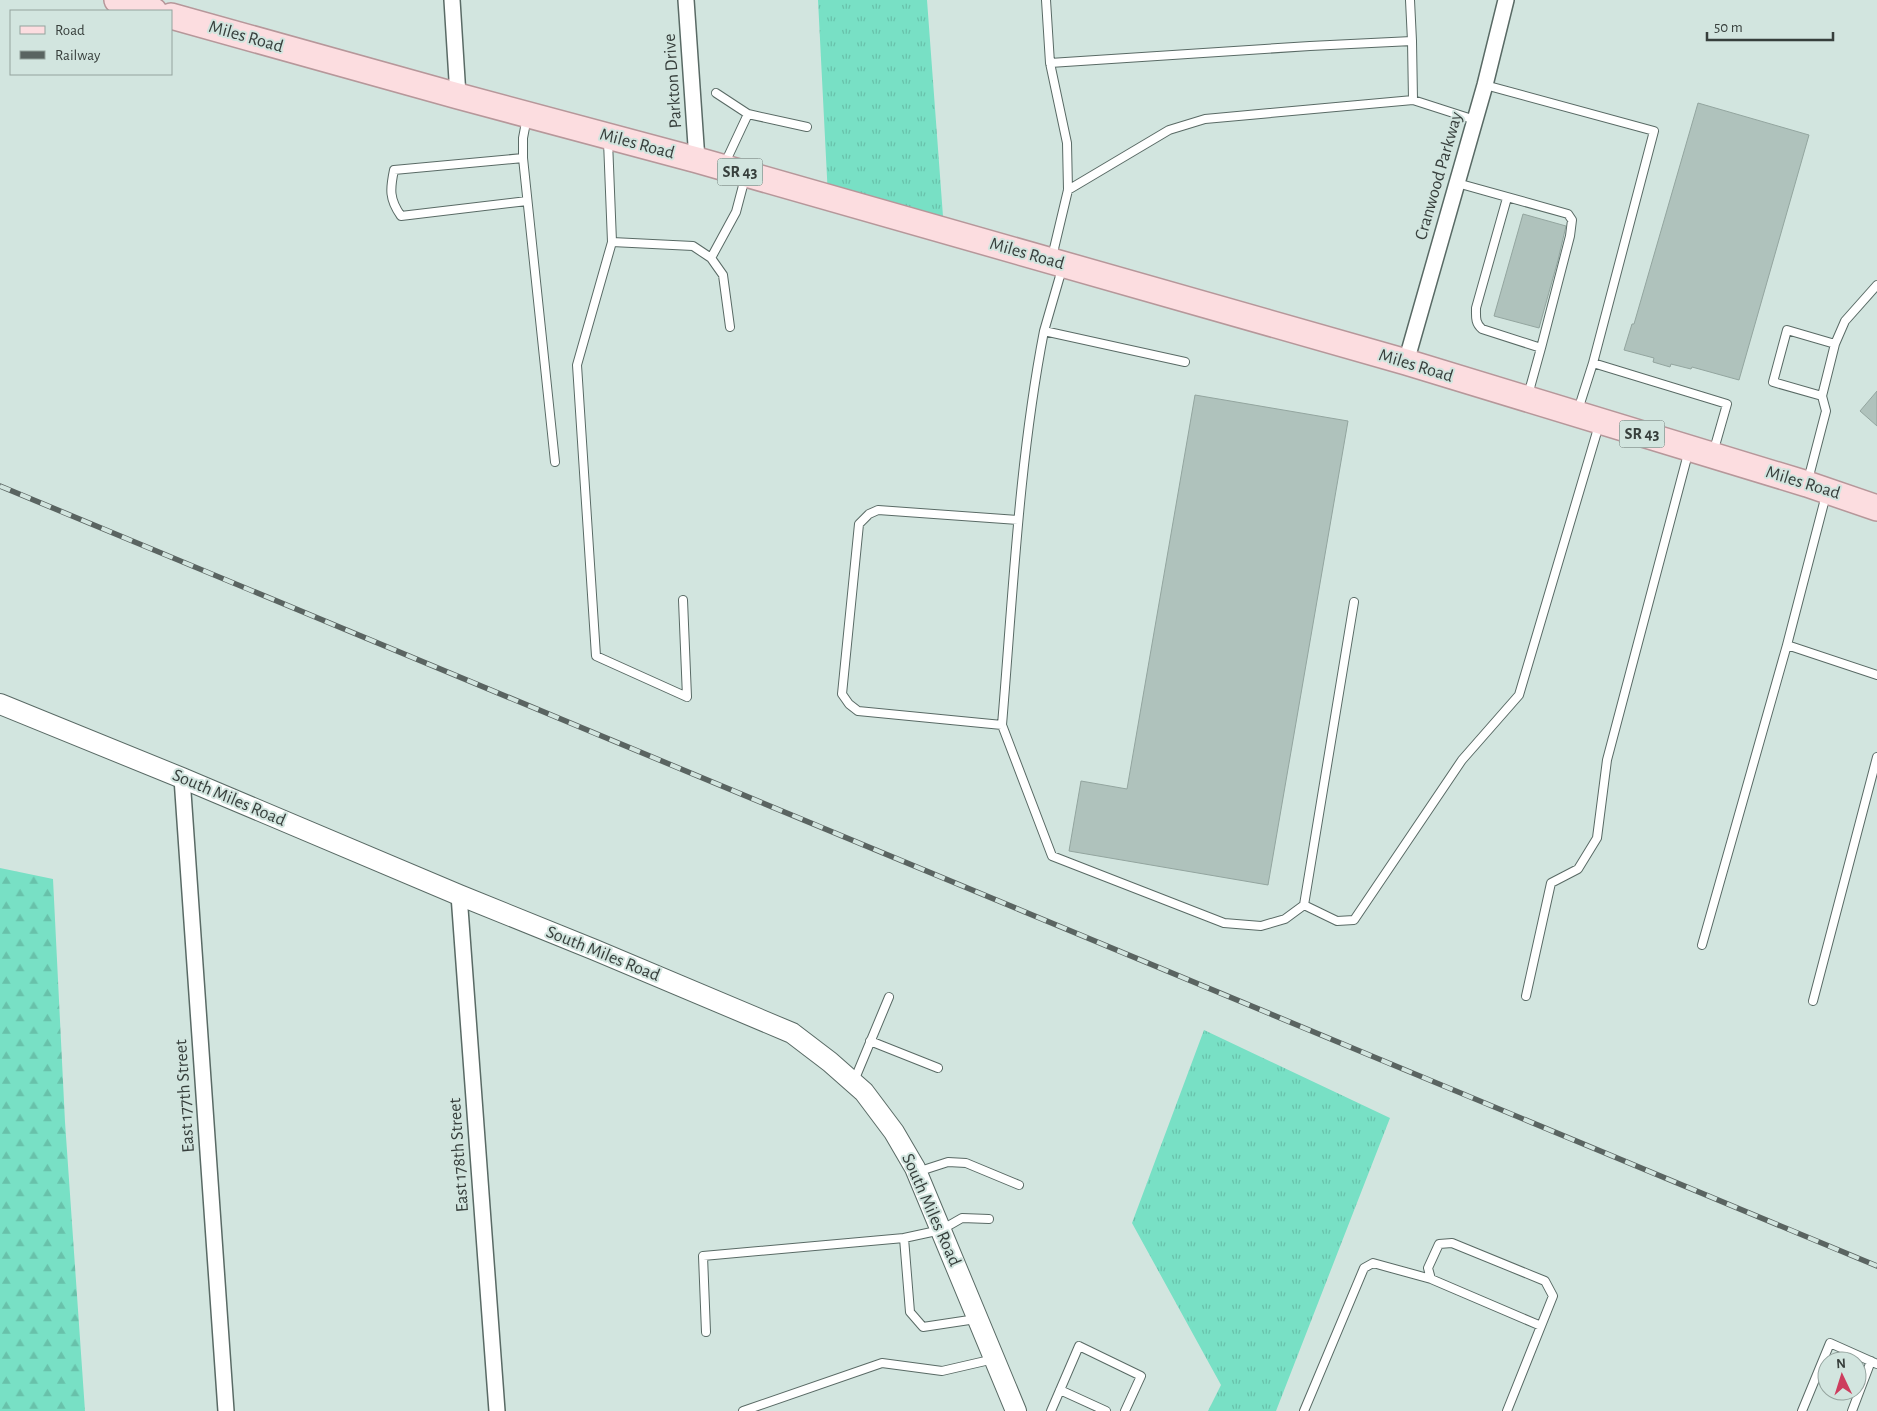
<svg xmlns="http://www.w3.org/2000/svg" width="1877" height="1411" viewBox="0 0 1877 1411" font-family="'Alegreya Sans',sans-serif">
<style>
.grass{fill:url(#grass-tufts)}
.forest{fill:url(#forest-firs)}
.building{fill:#afc2bc;stroke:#93a59f}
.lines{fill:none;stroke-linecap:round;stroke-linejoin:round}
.service-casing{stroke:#596a65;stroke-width:10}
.minor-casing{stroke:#596a65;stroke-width:18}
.tertiary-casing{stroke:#596a65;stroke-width:22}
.primary-casing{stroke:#b6979a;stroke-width:28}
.service{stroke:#fff;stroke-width:8}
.minor{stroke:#fff;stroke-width:15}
.tertiary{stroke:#fff;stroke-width:20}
.primary{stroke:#fcdde0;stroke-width:25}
.rail-casing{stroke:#5a6461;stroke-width:5.5}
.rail{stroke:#d2e5df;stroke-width:4;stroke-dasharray:11;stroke-linecap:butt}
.labels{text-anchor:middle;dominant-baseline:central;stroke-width:4;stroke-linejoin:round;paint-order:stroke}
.shield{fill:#d2e5df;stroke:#66716d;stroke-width:1}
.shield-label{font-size:16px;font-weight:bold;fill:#373f3c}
.street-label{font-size:18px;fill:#373f3c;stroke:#d2e5df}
</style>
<defs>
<pattern id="grass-tufts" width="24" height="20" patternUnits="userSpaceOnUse" patternTransform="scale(1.25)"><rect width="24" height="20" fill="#78e0c5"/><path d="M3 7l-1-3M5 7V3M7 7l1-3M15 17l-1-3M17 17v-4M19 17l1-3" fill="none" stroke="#68c1aa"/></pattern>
<pattern id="forest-firs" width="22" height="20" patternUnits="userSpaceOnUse" patternTransform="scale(1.25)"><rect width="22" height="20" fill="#78e0c5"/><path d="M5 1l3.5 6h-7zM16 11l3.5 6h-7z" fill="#68c1aa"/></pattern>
</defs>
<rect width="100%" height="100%" fill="#d2e5df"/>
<path class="grass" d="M818,0H927L944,230L828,197Z
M1204,1030L1390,1118L1276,1411H1208L1221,1385L1132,1223Z"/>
<path class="forest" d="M0,868L53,879L65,1122L85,1411H0Z"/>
<path class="building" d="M1698,103L1809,135L1739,380L1692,367L1691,369L1671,364L1670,367L1653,362L1654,358L1624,350L1632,324H1634Z
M1523,214L1566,226L1558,260L1539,328L1494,316Z
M1877,391V426L1860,411Z
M1195,395L1348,421L1268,885L1069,851L1081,781L1127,789Z"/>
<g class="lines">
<g class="service-casing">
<path id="service" d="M1046,0L1050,63L1067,143L1068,190L1052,257
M1412,41L1413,100L1475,120
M1050,63L1310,46L1412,41L1410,0
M1485,85L1654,131L1593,363
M716,93L748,114L725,163
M748,114L807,127
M527,117L523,138V158L555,462
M608,141L612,242L577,365L596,656L687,697L683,600
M523,158L394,170C390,189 389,199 401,216L527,201
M1457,183L1568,214L1572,220L1570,236L1541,348
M1068,190L1169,130L1205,119L1413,100
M1507,198L1476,308C1476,317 1475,323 1482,329L1541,348L1528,395
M612,242L693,246L711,258L723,275L730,327
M711,258L736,212L745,178
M1062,269L1044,331L1185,362
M1835,344L1845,321L1877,285
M1578,410L1593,363L1727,404L1713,453
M1808,480L1826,411L1822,396L1835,344L1787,330L1773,382L1822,396
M1826,495L1787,645L1877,675
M1018,520L878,510L869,514L859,524L842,694L849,704L858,711L1002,725C1013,593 1019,460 1044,331
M1002,725L1052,856L1224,923L1261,926L1285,919L1304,905L1354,602
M1304,905L1337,921L1354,920L1462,760L1519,695L1599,425
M1702,945L1787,645
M1526,996L1551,883L1578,869L1597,838L1607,760L1689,450
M1813,1001L1877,757
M870,1041L938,1068
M854,1081L889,997
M917,1172L948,1162L966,1163L1019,1185
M976,1319L923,1327L910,1312L904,1238L941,1230L962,1218L989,1219
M706,1332L703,1256L904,1238
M1060,1390L1106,1411
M743,1411L882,1363L942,1371L994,1359
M1051,1411L1079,1346L1141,1376L1125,1411
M1304,1411L1364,1268L1373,1263L1431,1279
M1507,1411L1553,1296L1545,1281L1452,1243L1439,1244L1428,1268L1431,1279L1541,1326
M1802,1411L1830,1343L1877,1364
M1852,1411L1871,1361"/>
</g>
<g class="minor-casing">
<path id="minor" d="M452,0L458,96
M686,0L697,160
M1406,362L1485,85L1506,0
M182,778L226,1411
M459,895L497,1411"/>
</g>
<g class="tertiary-casing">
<path id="tertiary" d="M0,704L182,778L459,895L595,950L792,1033L830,1062L864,1092L894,1132L915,1168L1016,1411"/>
</g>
<g class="primary-casing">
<path id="primary" d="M117,0L154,11
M171,16L458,96L697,160L1406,362L1807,484L1877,508"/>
</g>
<use href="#service" class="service"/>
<use href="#minor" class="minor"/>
<use href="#tertiary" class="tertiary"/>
<use href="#primary" class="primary"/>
<g class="rail-casing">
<path id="rail" d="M0,486L1877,1266"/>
</g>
<use href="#rail" class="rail"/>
</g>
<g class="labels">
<g class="shield">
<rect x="717.5" y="158.5" width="45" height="27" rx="4"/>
<rect x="1619.5" y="420.5" width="45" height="27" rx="4"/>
</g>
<g class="shield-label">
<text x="740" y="172">SR 43</text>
<text x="1642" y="434">SR 43</text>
</g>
<g class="street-label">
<text transform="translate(246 37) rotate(16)">Miles Road</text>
<text transform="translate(673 81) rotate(-94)">Parkton Drive</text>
<text transform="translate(637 144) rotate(15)">Miles Road</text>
<text transform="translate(1439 176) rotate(-74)">Cranwood Parkway</text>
<text transform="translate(1027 254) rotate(16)">Miles Road</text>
<text transform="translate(1416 366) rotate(17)">Miles Road</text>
<text transform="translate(1803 483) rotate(17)">Miles Road</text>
<text transform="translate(229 798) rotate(23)">South Miles Road</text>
<text transform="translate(603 954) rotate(22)">South Miles Road</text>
<text transform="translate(185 1096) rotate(-94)">East 177th Street</text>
<text transform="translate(459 1155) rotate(-94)">East 178th Street</text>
<text transform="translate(931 1210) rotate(66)">South Miles Road</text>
</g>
</g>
<rect x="10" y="10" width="162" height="65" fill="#d2e5df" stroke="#94a39e"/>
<rect x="20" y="26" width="25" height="8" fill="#fcdde0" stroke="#94a39e"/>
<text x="55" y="35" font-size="15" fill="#373f3c">Road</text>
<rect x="20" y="51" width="25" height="8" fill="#5a6461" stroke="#94a39e"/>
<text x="55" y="60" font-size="15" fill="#373f3c">Railway</text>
<g transform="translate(1842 1376) rotate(356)"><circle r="24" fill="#d2e5df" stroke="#94a39e"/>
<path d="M0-4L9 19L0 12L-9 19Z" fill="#cd3d5e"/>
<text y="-8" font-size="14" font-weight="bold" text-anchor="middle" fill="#373f3c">N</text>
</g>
<path d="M1707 32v8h126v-8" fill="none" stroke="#373f3c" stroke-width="2.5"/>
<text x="1714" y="32" font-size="15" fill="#373f3c" stroke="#d2e5df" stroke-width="4" paint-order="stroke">50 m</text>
</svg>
